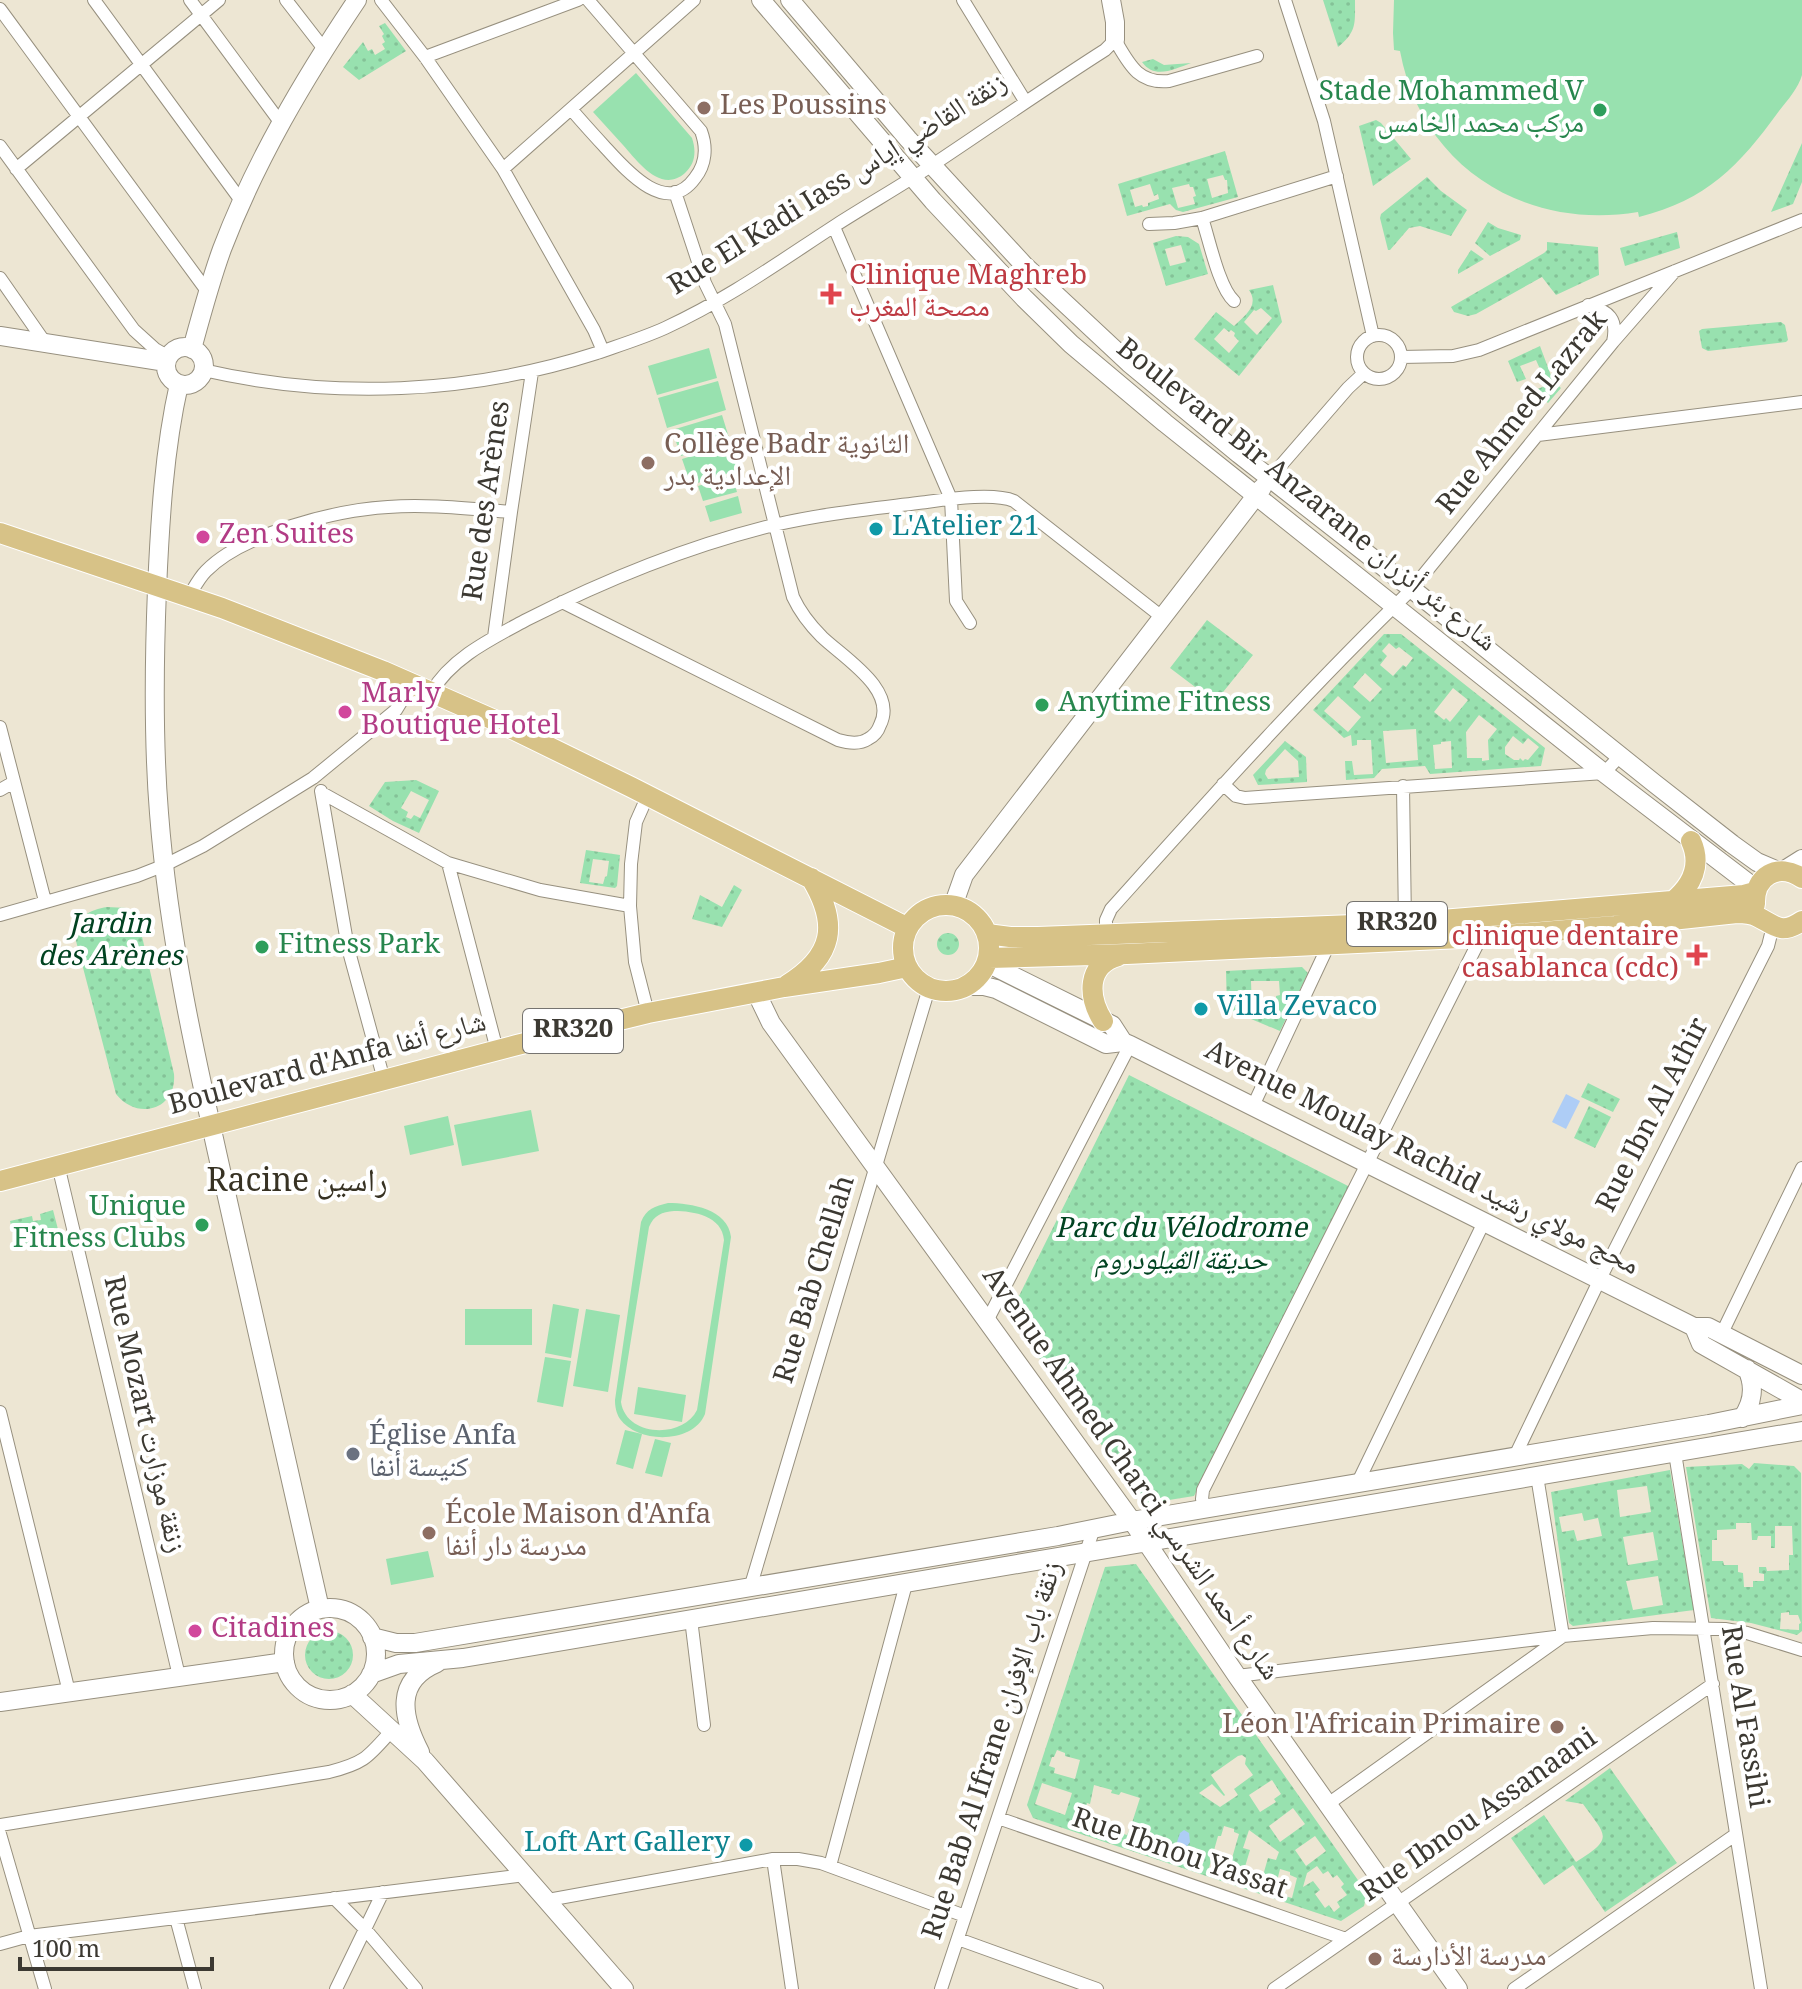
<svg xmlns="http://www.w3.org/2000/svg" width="1802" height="1989" viewBox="0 0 1802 1989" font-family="Georgia,'Noto Naskh Arabic',serif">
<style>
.green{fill:url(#green-dots);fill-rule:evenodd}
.pitch{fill:#98e1af;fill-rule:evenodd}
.water{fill:#aecdf6}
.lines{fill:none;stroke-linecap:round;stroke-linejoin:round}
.street-casing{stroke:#97907f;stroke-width:14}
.secondary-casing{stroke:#97907f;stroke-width:20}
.primary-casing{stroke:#fff;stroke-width:22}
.street{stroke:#fff;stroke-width:12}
.secondary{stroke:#fff;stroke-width:18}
.primary{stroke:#d7c287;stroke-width:20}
.education-dot{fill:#8d6e63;stroke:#fff;stroke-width:3}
.leisure-dot{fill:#2e9e5b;stroke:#fff;stroke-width:3}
.health-dot{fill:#e0444e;stroke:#fff;stroke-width:3}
.culture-dot{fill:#0f9aa8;stroke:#fff;stroke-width:3}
.hotel-dot{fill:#d1479c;stroke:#fff;stroke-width:3}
.worship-dot{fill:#6b7280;stroke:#fff;stroke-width:3}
.labels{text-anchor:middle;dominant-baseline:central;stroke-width:8;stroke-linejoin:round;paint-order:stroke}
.shield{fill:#fff;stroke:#767470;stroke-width:2}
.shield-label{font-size:26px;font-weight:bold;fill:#3c3932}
.leisure-label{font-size:28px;fill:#27864d;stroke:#fff;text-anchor:end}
.education-label{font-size:28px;fill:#785e54;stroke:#fff;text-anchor:start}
.street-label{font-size:28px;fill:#3c3932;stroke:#fff}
.health-label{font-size:28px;fill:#be3a42;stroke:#fff;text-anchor:start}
.culture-label{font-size:28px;fill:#0d838f;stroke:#fff;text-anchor:start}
.hotel-label{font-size:28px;fill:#b23c85;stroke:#fff;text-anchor:start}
.park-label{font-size:28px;font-style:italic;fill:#014321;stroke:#fff}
.worship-label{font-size:28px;fill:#5b616d;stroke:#fff;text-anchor:start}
.quarter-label{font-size:32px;fill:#373223;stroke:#fff}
</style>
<defs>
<pattern id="green-dots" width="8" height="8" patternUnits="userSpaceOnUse" patternTransform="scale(2)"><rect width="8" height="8" fill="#98e1af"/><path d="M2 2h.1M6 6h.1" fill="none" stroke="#84c297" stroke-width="1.8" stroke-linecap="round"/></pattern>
</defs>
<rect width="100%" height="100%" fill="#ede6d3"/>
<path class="green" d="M1323,0H1355C1355,23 1357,32 1338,47Z
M385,23L406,51L359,80L343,67L363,42L368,51L372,49L375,55L385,49L382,44L385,42L382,36L384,34L379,26Z
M1153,59L1164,65L1191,63C1174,69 1155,80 1142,62Z
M1376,120L1381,123L1411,159L1373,186L1359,126Z
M1802,143V182L1793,204L1771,212Z
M1225,151L1238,197L1183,212L1176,210L1170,204L1127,216L1118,184ZM1223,175L1225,180H1227L1228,193L1212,198L1207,179ZM1150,184L1154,196L1158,194L1159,199L1148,203V206L1143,207L1142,205L1135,207L1130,190ZM1189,184L1190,187H1193L1196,196L1193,197L1195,204L1178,208L1172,188Z
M1427,177L1441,191L1467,210L1451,236L1420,226L1409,228L1390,250H1388L1380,218L1381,214Z
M1488,222L1498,228L1521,235L1520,240L1490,256L1475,243Z
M1677,232L1680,248L1625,266L1620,248Z
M1176,236L1188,237L1199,244L1208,274L1166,286L1153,243ZM1181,245L1186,262L1170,266L1165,249Z
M1547,242L1598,247L1599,275L1556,295L1542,277L1476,314L1468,316L1454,312L1451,307L1544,253L1547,250Z
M1471,250L1484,259L1458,274V270Z
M1273,285L1282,322L1239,376L1194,339L1216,312L1234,326C1244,316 1260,306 1249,290ZM1261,308L1272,318L1257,335L1244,322L1254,310L1256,311ZM1224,328L1229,332L1231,330L1235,333L1234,336L1239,341L1229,353L1214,339Z
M1781,322L1785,325L1788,340L1786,342L1708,351L1702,348L1699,331L1702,329Z
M1540,346L1553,381L1561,388L1548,403L1531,390L1529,387L1531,386L1533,391L1547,385L1536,360L1520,366L1526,379L1517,382L1508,361Z
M1207,620L1253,655L1215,702L1170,668Z
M1384,634H1401L1545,748L1541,766L1430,774L1425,766L1382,769L1374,778L1346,780L1345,761H1352L1354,775L1373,774L1371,740H1357V745L1352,746L1351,735L1344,738L1313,710ZM1389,643L1396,649L1399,647L1413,658L1406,667L1403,665L1393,676L1380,665L1387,656L1382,651ZM1365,673L1382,689L1370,702L1353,687ZM1453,688L1468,700L1450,722L1446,718L1444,720L1434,712ZM1338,696L1361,717L1348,732L1324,711ZM1479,715L1497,729L1488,740L1489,760L1482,761V758H1467L1466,732ZM1416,729L1418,760L1386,763L1383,731ZM1513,736L1523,744L1528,738L1539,747L1528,760L1525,759L1523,761L1520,758L1519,760H1514L1505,754V747ZM1451,741L1452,768L1435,769L1433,745L1441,744V742Z
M1285,741L1306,757L1307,782L1258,785L1253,775ZM1285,749L1298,761L1299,777L1268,779L1265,774L1266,770Z
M416,780L439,791L419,833L393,821L369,806L385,782ZM411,791L429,800L420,818L414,815L411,819L406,817L408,812L401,808Z
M586,850L620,855L617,886L615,888L580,883ZM593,859L609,861L607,876L605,877L603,884L589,882Z
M734,885L742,890L722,927L692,919L700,895L722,907Z
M107,907L127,908L137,915L174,1074C177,1110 137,1121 116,1094L75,937C74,917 90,910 107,907Z
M937 944a11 11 0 1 1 22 0a11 11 0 1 1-22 0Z
M1302,967L1308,973L1280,1031L1227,1009L1226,971ZM1251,981H1279L1280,995L1276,996V1010H1252Z
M1129,1075L1350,1187L1194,1496L1144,1504L1009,1316Z
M1588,1083L1620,1099L1613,1112L1581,1097Z
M1589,1106L1611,1117L1595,1148L1574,1138Z
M53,1210L60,1237L17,1248L10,1221L32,1216L33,1221L41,1220L40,1214Z
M1754,1463L1794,1466L1801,1473L1802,1631L1797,1635L1751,1623L1711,1618L1686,1467L1742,1464L1749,1469ZM1736,1523H1751L1752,1540H1757L1758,1536H1771V1548H1775V1526H1792L1793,1555H1789V1570L1767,1571L1766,1567H1759V1573L1764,1574V1581H1753V1587H1744L1743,1573L1738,1572V1565H1724L1723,1561H1712V1540H1717V1530L1736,1529ZM1789,1612V1615H1798L1801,1623L1799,1624V1630L1780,1629L1781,1613Z
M1670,1470L1694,1610L1573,1626L1569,1623L1551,1492ZM1647,1486L1651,1512L1620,1517L1617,1490ZM1582,1513L1584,1521L1598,1518L1602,1536L1577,1541L1574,1530L1562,1532L1559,1517ZM1653,1532L1658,1560L1628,1565L1623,1537ZM1658,1576L1663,1605L1633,1610L1626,1581Z
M1136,1564L1367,1893L1364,1906L1341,1921L1033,1818L1027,1805L1105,1567ZM1057,1750L1065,1753V1756L1080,1760L1075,1779L1054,1773L1055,1768L1049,1766L1052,1757H1054ZM1242,1755L1246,1758L1245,1764L1253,1775L1234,1789L1238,1795L1220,1807L1199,1793L1212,1784L1224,1796L1225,1795L1211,1775L1238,1756ZM1272,1780L1281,1794L1274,1799L1276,1802L1260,1812L1249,1795ZM1042,1783L1072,1793L1065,1815L1035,1804ZM1094,1785L1112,1790L1111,1793L1119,1795L1121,1792L1140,1798L1131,1826L1127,1835L1107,1829L1105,1826L1095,1825L1096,1822L1092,1823L1083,1820L1087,1803L1090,1804ZM1293,1808L1305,1824L1280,1842L1269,1826ZM1224,1826L1234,1829V1832L1239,1834L1230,1865L1226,1864L1222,1876L1215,1874L1216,1871L1209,1868L1218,1836H1221ZM1249,1830L1279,1852L1276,1860L1268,1858L1260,1886L1241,1880L1250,1850L1243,1848ZM1315,1836L1326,1851L1306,1866L1295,1850ZM1317,1866L1323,1874L1328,1871L1333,1878L1337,1875L1344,1884L1341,1887L1347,1895L1337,1902L1340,1907L1334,1912L1329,1905L1325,1908L1315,1894L1320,1890L1313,1881L1303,1887L1307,1873ZM1280,1869L1290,1872V1875L1297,1878L1292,1898L1274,1893Z
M305 1655a24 24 0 1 1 48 0a24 24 0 1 1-48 0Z
M1610,1768L1677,1863L1605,1912L1573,1865L1544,1885L1511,1838L1544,1815L1576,1862C1615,1838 1606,1836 1583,1804L1565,1801Z"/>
<path class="pitch" d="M1394,0H1802C1802,19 1802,37 1802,56C1802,62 1802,69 1802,75C1799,87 1787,101 1779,111C1739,166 1707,200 1639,217L1638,212C1524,231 1421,166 1400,51L1394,50L1393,33Z
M636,73L692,138C696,150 696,163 685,173C661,194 638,162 623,145C613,134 603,123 593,112Z
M709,348L717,378L657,395L648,366Z
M718,381L726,410L667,428L658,398Z
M722,415L730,441L681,456L672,430Z
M731,444L739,470L691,485L682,459Z
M732,475L737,492L703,501L698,486Z
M738,496L742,513L710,522L705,506Z
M531,1110L539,1151L462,1166L454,1125Z
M448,1116L454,1145L410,1155L404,1126Z
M668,1203C691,1203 728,1209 731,1237L705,1414C693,1444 638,1444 620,1419C616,1413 615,1406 615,1400L641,1222C646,1209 655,1206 668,1203ZM674,1211C694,1211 722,1216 724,1240L697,1410C683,1439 626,1437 621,1402L649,1227C654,1215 662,1212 674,1211Z
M553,1304L579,1309L571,1358L545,1353Z
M465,1309H532V1345H465Z
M586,1309L620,1315L608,1392L573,1386Z
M545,1357L571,1361L563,1407L537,1402Z
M638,1387L686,1395L682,1422L634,1414Z
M625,1430L642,1434L633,1469L616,1464Z
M655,1439L671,1443L662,1477L645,1473Z
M428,1551L434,1577L391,1585L386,1559Z"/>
<path class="water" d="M1566,1094L1580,1101L1566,1129L1552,1122Z
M1184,1830L1189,1833L1190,1842L1183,1852L1178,1853L1175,1848L1180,1833Z"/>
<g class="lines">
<g class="street-casing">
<path id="street" d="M94,0L242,202
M190,0L280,122
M286,0L324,49
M381,0L425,57L503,169L594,330L603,351
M963,0L1025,101
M1285,0L1324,121L1373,336
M0,9L207,291
M425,57L578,0
M571,109C582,122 593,134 604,146C625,169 666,218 695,178C706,164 707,147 701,131L588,0
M0,146L134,330L155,349L169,357
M16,169L219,0
M503,169L694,0
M1202,218C1209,239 1219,288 1234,301
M1149,224L1174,223L1202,218L1337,176
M834,227L951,499L956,601L970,623
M0,278L46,344
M1588,305C1609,311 1618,319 1613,342
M1357 357a22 22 0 1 1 44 0a22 22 0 1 1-44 0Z
M1401,357L1453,356L1479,350L1802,220
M203,370C334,400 469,394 597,353C620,345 643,338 665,328C728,299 779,262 836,225C869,204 902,185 934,164C991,126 1047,87 1105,50L1115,40C1129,64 1138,84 1169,81L1257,56
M1538,435L1802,402
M1270,478L1348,388L1363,374
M189,596C194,588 199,578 206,571C243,533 337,510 388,507C429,504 470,509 511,512
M562,602L838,740C848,743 859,745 868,739C874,736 878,731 880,725C898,690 844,658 822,637C810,625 800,612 793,597L725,324L705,283L675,192
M494,637L511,512L532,372
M431,693C451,658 491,639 526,620C605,580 688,546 774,525C821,514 870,509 918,503C943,500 992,492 1014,501L1162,617
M0,727L45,901
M1223,784L1236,796L1245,798L1604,773L1620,756
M1403,786L1405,923
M0,790L14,782
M321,791L348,948L384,1080
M322,793L448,863L540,890L630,906
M448,863L497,1050
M0,915L137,876L165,865L203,846L313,778L396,710L412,684
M1106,934V920L1111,909C1209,800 1306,691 1412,589L1613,342L1675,271
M648,1013L635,962L630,906L631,864L636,822L648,795
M1253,1106L1329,944
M58,1165L179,1676
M987,1321L1130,1045
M1722,1333L1802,1168
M0,1412L69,1692
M1675,1453L1761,1989
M1515,1456L1599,1281L1768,946L1773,926
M1357,1484L1484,1222
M1206,1509L1202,1499L1203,1490L1481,937
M751,1585L929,988
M691,1619L704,1725
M1237,1676L1563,1636L1653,1628L1725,1629L1747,1633L1802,1650
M1328,1804L1563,1636L1537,1476
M998,1818L1346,1939
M0,1825L329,1772C365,1763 368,1757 392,1730
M0,1834L45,1989
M773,1859L792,1989
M830,1866L906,1584
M334,1898L365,1929L416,1989
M548,1900L773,1859H798L821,1863L965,1916
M176,1918L195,1989
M958,1939L1097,1989
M0,1944L29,1936L525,1875
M336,1989L383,1892
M941,1989L1094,1528
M1274,1989L1713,1684
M1514,1989L1735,1835"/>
</g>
<g class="secondary-casing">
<path id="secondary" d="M761,0L933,201L1024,298L1071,344L1165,423L1477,672L1604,773L1756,889
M790,0L908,139L1024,265L1129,363L1239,454L1412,589L1654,783L1732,844L1757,862L1778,871
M1111,0L1115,22V40
M0,336L166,362
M166 366a19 19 0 1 1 38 0a19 19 0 1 1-38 0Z
M192,349C201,316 210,282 222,249C256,160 304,79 357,0
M179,384C164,450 160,521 157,589C154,664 153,739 159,813C170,957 205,1097 236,1237C264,1361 292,1485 320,1609
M1783,871L1802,859
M953,906L964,875L1262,488
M987,963L1112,1025L1123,1042L1130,1045L1694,1327H1708L1802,1375
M968,986H984L996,989L1106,1044L1123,1042
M756,992L771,1023L1132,1521L1237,1676L1458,1989
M1694,1327L1701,1344L1802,1401
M1742,1418C1753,1403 1755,1386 1747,1369
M284 1654a46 46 0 1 1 92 0a46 46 0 1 1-92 0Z
M372,1637L396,1643H415L1058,1536L1132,1521L1709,1424L1802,1405
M371,1674L399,1664L463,1658L1802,1431
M352,1694L425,1761L624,1989
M0,1702L285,1662
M420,1752C402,1717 394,1681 437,1663"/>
</g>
<g class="primary-casing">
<path id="primary" d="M0,533L222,608L383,671L492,719L631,787L908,928
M1672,902C1692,886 1702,865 1691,841
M1755,904C1754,876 1778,862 1802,878
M903 948a43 43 0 1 1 86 0a43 43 0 1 1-86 0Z
M987,934L1010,937H1038L1405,923L1744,895L1755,892
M989,958L1127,954L1481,937L1615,926L1737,913C1744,913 1751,913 1758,917C1776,926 1781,935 1802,921
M787,985C834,956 839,924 811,878
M1103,1021C1088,997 1086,965 1118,956
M0,1181L517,1045L648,1013L784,987L879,973L907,967"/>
</g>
<use href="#street" class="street"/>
<use href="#secondary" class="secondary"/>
<use href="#primary" class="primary"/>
</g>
<g class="education-dot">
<circle cx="704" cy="108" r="8"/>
<circle cx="648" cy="463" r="8"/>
<circle cx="429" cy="1533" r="8"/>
<circle cx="1557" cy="1727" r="8"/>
<circle cx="1375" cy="1959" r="8"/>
</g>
<g class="leisure-dot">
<circle cx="1600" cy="110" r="8"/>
<circle cx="1042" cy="705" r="8"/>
<circle cx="262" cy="947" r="8"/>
<circle cx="202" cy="1225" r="8"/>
</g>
<g class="health-dot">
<path d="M827 282h8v8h8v8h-8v8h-8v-8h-8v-8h8z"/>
<path d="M1693 943h8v8h8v8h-8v8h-8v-8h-8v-8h8z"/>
</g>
<g class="culture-dot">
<circle cx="876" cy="529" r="8"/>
<circle cx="1201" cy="1009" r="8"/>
<circle cx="746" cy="1845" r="8"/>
</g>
<g class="hotel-dot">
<circle cx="203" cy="537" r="8"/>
<circle cx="345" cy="712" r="8"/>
<circle cx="195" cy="1631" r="8"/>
</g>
<circle class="worship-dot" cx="353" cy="1454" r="8"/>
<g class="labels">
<g class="shield">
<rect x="1347" y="902" width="100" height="44" rx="6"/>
<rect x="523" y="1009" width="100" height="44" rx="6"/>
</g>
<g class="shield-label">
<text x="1397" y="924">RR320</text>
<text x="573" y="1031">RR320</text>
</g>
<g class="leisure-label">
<text x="1584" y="94">Stade Mohammed V<tspan x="1584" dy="32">مركب محمد الخامس</tspan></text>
<text x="1058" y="705" text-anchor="start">Anytime Fitness</text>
<text x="278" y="947" text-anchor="start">Fitness Park</text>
<text x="186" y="1209">Unique<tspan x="186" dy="32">Fitness Clubs</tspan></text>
</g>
<g class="education-label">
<text x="720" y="108">Les Poussins</text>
<text x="664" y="447">Collège Badr الثانوية<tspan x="664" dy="32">الإعدادية بدر</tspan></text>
<text x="445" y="1517">École Maison d'Anfa<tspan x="445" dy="32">مدرسة دار أنفا</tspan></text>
<text x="1541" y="1727" text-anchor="end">Léon l'Africain Primaire</text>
<text x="1391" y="1959">مدرسة الأدارسة</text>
</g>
<g class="street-label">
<text transform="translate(839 186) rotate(-32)">Rue El Kadi Iass زنقة القاضي إياس</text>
<text transform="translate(1524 414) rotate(-51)">Rue Ahmed Lazrak</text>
<text transform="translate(1305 497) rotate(39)">Boulevard Bir Anzarane شارع بئر أنزران</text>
<text transform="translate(489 501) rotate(-82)">Rue des Arènes</text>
<text transform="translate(328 1066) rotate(-15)">Boulevard d'Anfa شارع أنفا</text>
<text transform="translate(1655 1116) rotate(-63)">Rue Ibn Al Athir</text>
<text transform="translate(1421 1160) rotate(27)">Avenue Moulay Rachid محج مولاي رشيد</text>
<text transform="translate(817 1280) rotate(-73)">Rue Bab Chellah</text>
<text transform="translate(142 1415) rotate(77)">Rue Mozart زنقة موزارت</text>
<text transform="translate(1129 1475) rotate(55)">Avenue Ahmed Charci شارع أحمد الشرسي</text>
<text transform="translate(1742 1717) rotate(81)">Rue Al Fassihi</text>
<text transform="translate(995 1751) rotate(-72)">Rue Bab Al Ifrane زنقة باب الإفران</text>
<text transform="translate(1480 1817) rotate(-35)">Rue Ibnou Assanaani</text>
<text transform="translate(1179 1856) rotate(19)">Rue Ibnou Yassat</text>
</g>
<g class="health-label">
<text x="849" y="278">Clinique Maghreb<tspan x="849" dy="32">مصحة المغرب</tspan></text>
<text x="1679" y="939" text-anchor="end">clinique dentaire<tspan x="1679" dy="32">casablanca (cdc)</tspan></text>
</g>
<g class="culture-label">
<text x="892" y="529">L'Atelier 21</text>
<text x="1217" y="1009">Villa Zevaco</text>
<text x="730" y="1845" text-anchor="end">Loft Art Gallery</text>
</g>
<g class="hotel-label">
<text x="219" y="537">Zen Suites</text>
<text x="361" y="696">Marly<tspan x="361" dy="32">Boutique Hotel</tspan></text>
<text x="211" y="1631">Citadines</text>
</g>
<g class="park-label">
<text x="110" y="927">Jardin<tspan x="110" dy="32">des Arènes</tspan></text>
<text x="1181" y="1231">Parc du Vélodrome<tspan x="1181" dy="32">حديقة الڤيلودروم</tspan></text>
</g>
<g class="worship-label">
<text x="369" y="1438">Église Anfa<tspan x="369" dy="32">كنيسة أنفا</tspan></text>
</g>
<g class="quarter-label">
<text x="297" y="1184">Racine راسين</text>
</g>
</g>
<path d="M20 1957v12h192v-12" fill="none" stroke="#3c3932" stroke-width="4"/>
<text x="32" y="1957" font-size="24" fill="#3c3932" stroke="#ffffff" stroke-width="6" paint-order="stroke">100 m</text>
</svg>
